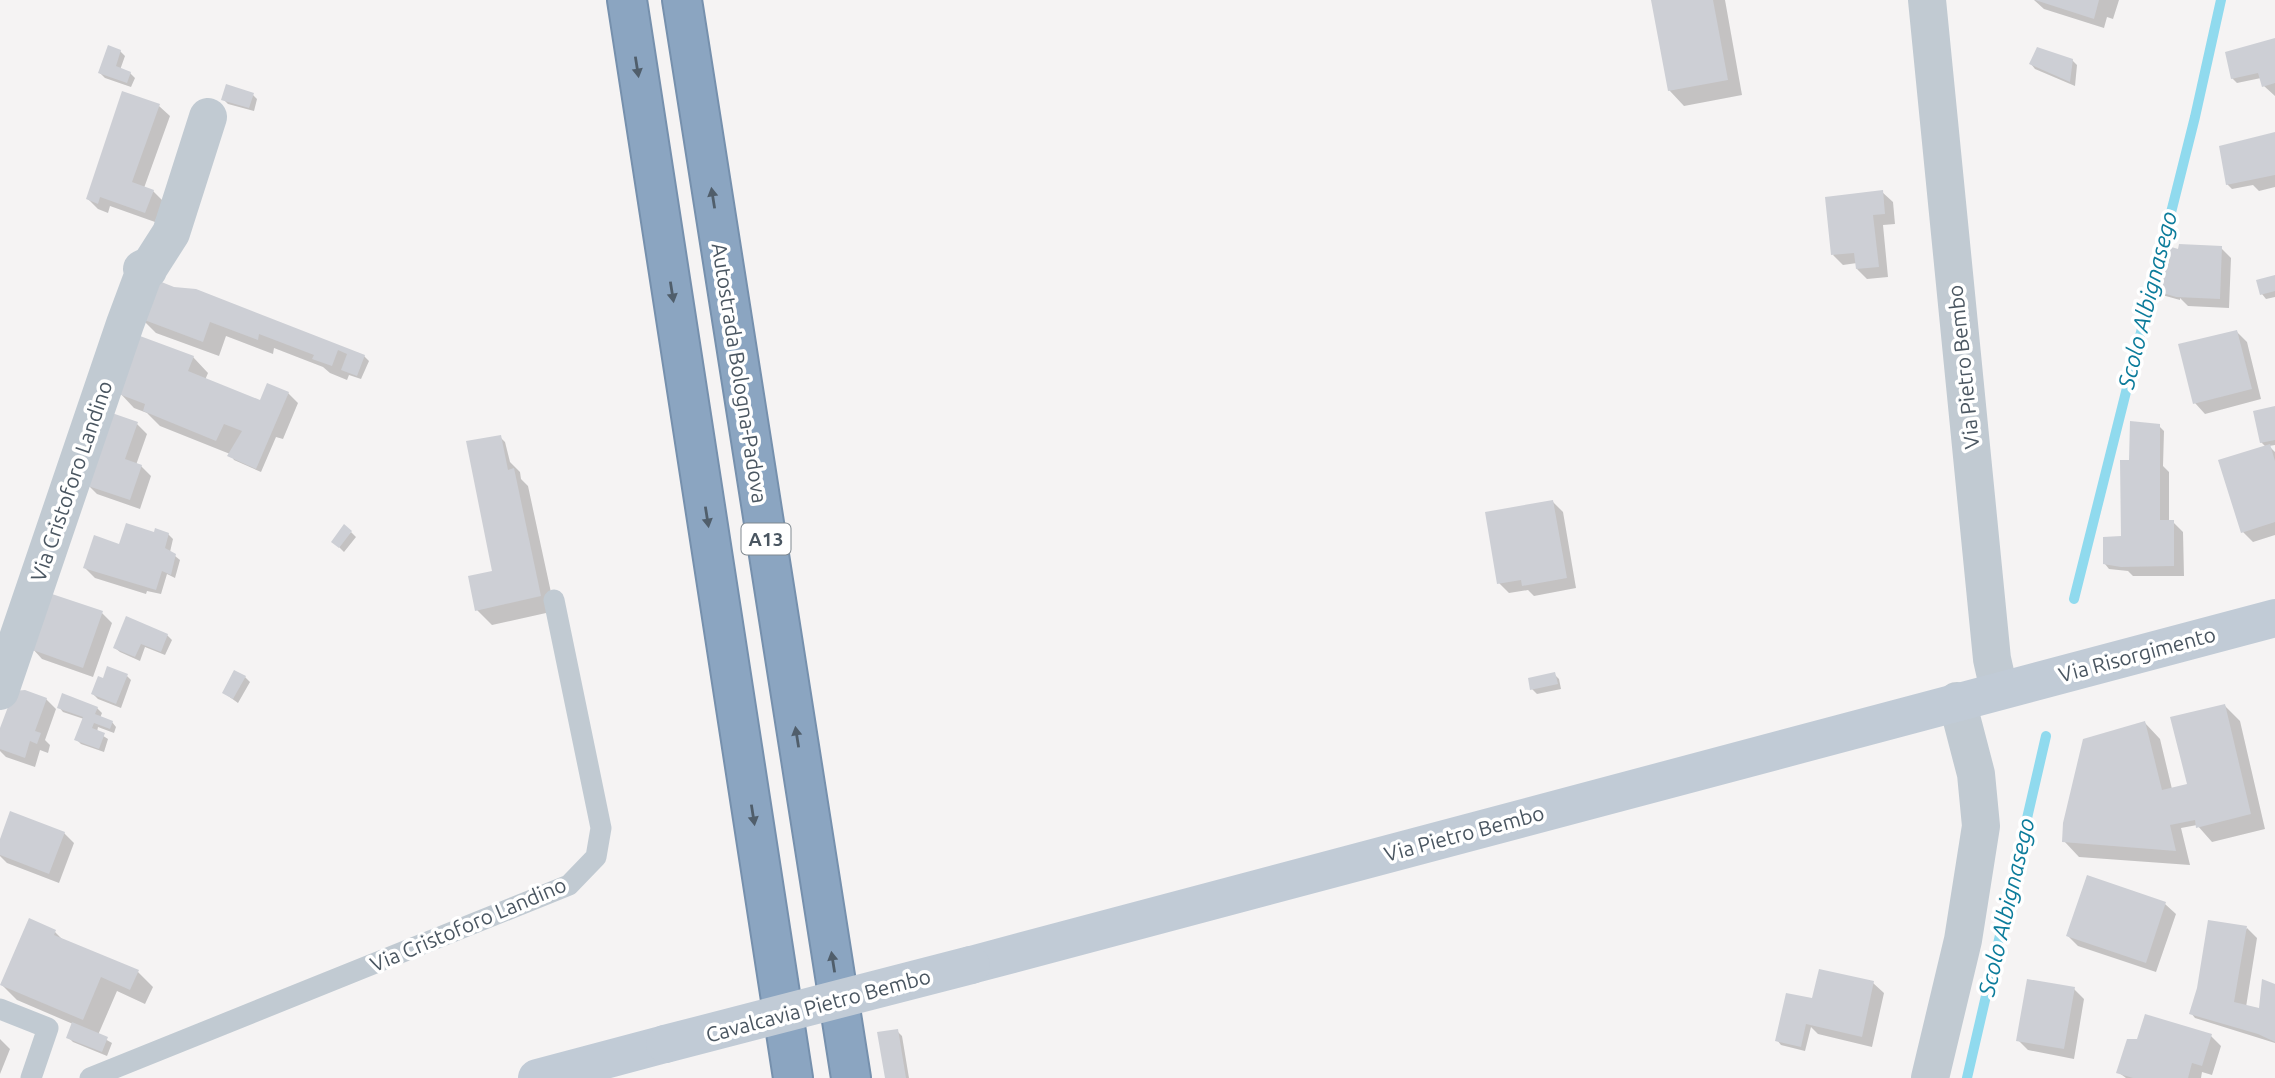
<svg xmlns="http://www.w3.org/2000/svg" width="2275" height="1078" viewBox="0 0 2275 1078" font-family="Ubuntu,sans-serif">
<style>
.shadow{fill:#0003}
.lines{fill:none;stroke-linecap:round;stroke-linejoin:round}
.stream{stroke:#90daee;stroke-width:10}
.building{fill:#cdcfd5}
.highway-casing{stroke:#7690ad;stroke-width:42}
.lane{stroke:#c1cad2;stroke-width:21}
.street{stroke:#c1cad2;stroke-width:38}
.secondary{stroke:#c1cbd6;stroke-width:38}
.highway{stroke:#8ba5c1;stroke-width:38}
.secondary-bridge{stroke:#c1cbd6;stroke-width:38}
.oneway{fill:#505e6b}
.labels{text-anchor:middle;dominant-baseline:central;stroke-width:7;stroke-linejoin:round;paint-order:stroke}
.shield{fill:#fff;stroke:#808990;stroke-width:2}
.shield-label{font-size:19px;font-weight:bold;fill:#4a5661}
.street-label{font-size:21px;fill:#4a5661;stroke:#fff}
.water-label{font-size:23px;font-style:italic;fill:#0c7c9b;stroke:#fff}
</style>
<rect width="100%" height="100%" fill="#f5f3f3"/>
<path class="shadow" d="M1652,0H1725L1742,95L1684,106L1669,90Z
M2034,0H2119L2113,19L2107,17L2104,28L2044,9Z
M2275,40V96L2264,86L2261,78L2237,83L2232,78Z
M120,51L125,56L120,70L130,73L135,78L131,87L105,78L100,73Z
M2072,60L2077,65L2075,86L2035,69L2031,64Z
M123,93L159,106L170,116L144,188L153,191L163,201L155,222L110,206L108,213L98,209L88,199Z
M253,95L257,99L254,111L228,104L223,99Z
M2275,134V187L2259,191L2253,185L2232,189L2227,184Z
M1882,192L1893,202L1895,224L1883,225L1888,277L1867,279L1857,269V263L1843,265L1833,255Z
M2221,248L2231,258L2229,308L2188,306L2180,298V300L2162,295L2158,291L2177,251Z
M2275,276V297L2266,299L2262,294Z
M155,281L364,356L369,361L361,379L349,375L347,380L330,373L323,367L274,348L273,354L226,336L219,356L156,333L141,318Z
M2237,332L2247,342L2261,399L2205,414L2195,403Z
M193,357L208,373L205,380L261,403L288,393L298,403L283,439L276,437L261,472L234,460L230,454L160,426L147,413L134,408L119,392Z
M2275,408V445L2269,446L2275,452V535L2253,542L2243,532L2266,447L2261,442Z
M137,424L147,434L136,465L141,466L151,476L140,509L97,494L87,484Z
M2159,426L2164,431L2163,466L2169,472V522H2173L2183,532L2184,576H2133L2128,571L2109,569L2105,564L2123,538Z
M500,437L505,442L510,462L520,472L521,479L528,486L555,611L492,625L477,610L494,572Z
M1552,501L1563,512L1576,588L1534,596L1528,590L1509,593L1499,583Z
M351,532L356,537L344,552L338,546Z
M155,534H168L173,539L170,552L180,560L175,578L167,574L161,594L147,591L146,594L95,578L85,568L121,546Z
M102,613L112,623L93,677L42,659L32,648Z
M167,635L172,640L165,655L145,647L140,661L120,652L115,648Z
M1554,674L1559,679L1561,689L1537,694L1532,689Z
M127,676L131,680L121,708L98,699L93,694Z
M245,677L250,682L238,703L224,693Z
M46,699L56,709L45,740L50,745L48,753L40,750L35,767L6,757L0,751V733Z
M2225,706L2240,721L2265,829L2212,842L2197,825L2181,828L2190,865L2079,857L2064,841L2145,723L2160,739L2172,789L2188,786Z
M59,707L97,708L102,713L100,718L112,722L116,727L114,733L98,727L97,732L108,739L104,752L81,744L76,739L84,719L63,712Z
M64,833L74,843L59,883L7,863L0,856V844Z
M2088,878L2165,904L2176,914L2156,972L2078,946L2068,936Z
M30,921L55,932L64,941L138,972L153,987L145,1004L117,991L98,1035L112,1043L107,1056L73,1042L68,1037L73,1024L17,1000L2,985Z
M2247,928L2257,938L2246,1007L2261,1010L2275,986V1043L2195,1018L2191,1013Z
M1873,983L1884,993L1872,1047L1818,1034L1811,1027L1805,1051L1781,1045L1777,1040L1811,1000Z
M2074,989L2084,999L2074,1059L2028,1050L2018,1040Z
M897,1031L902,1036L909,1078H886Z
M2211,1036L2221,1046L2212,1075L2202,1072L2201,1078H2126L2118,1072L2138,1041Z
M0,1039L10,1049L0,1074Z"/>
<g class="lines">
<path class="stream" d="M2074,599L2195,117L2221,0
M1967,1078L2046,736"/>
</g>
<path class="building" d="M1651,0H1713L1728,80L1668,91Z
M2035,0H2099L2094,19Z
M2275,38V83L2262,87L2258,73L2231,79L2225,52Z
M108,45L121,50L116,66L131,72L127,83L98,73Z
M2037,47L2073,59L2070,82L2029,64Z
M226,84L254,93L249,108L221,100Z
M122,91L160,104L132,182L154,190L145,213L100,197L98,204L86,199Z
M2275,132V175L2226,185L2219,146Z
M1883,190L1885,214L1873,215L1879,267L1856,269L1854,253L1831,255L1825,197Z
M2179,244L2222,246L2220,299L2176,297L2156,291L2165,245L2178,249Z
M2275,275V291L2260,295L2256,280Z
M154,279L174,287L196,289L365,355L357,376L341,370L347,354L338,350L332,366L312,359L314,355L259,334L258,340L210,322L203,342L139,318Z
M2237,330L2252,389L2193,404L2178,344Z
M140,336L194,356L188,371L260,400L267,383L289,392L256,469L227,456L242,431L224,424L216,441L143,411L145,404L116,393Z
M2275,406V440L2260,443L2253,411Z
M109,412L138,422L125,459L142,465L130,500L85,485Z
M2130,421L2160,424V520H2174V566L2121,567L2103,564V537L2121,536L2120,460H2129Z
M501,435L508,470L514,468L541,596L475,611L468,576L492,571L466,441Z
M2270,444L2275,461V522L2241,533L2218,460Z
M1553,500L1567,578L1522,586L1521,580L1497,584L1485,512Z
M126,523L154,532L155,528L169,533L165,548L176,554L171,575L162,571L156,590L83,568L94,535L119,544Z
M344,524L352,531L339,548L331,542Z
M49,593L103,611L83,668L30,649Z
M126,616L168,634L161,652L141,644L135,657L113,648Z
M107,666L128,674L116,704L91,694L98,676L103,678Z
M234,670L246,676L233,699L222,693Z
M1555,672L1558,684L1530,690L1528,678Z
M25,690L47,698L35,731L41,733L37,744L30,741L25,758L0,749V728L14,691Z
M62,693L98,707L95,714L113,721L110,729L94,723L92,728L105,733L99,749L74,740L83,717L57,708Z
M2225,704L2251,814L2196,828L2195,820L2170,825L2176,851L2062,842L2063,823L2083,739L2145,721L2162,790L2187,784L2170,717Z
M10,811L65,832L49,874L0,855V839Z
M2087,875L2166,902L2146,963L2066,936Z
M29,918L56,930L54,935L139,970L130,990L101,977L83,1020L0,985Z
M2208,920L2247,926L2234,1002L2259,1008L2262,979L2275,984V1042L2258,1034L2189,1014L2197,988Z
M1819,969L1874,981L1862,1037L1806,1024L1801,1047L1775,1041L1786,993L1812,998Z
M2027,979L2075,987L2064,1049L2016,1041Z
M2145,1014L2212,1034L2202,1066L2192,1063L2188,1078H2133L2116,1073L2127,1039H2137Z
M72,1022L108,1037L102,1052L66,1038Z
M898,1029L906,1078H885L877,1032Z"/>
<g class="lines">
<g class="highway-casing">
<path id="highway" d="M627,0L793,1078
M682,0L851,1078"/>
</g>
<path class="lane" d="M0,1009L48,1028L31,1078
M90,1078L569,885L596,857L601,828L554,600"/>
<path class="street" d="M1927,0L1992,659L1999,690
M148,269L171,233L208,117
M0,691L125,324L144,273L142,269L146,267L148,270L144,273
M1930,1078L1963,940L1981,826L1976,774L1957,701"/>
<path class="secondary" d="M971,965L2275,618
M537,1078L665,1044"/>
<use href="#highway" class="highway"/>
<path class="secondary-bridge" d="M665,1044L971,965"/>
</g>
<defs><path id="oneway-solid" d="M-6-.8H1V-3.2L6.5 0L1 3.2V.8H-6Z" transform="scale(1.75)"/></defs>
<g class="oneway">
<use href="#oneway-solid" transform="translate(637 67) rotate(81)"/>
<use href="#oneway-solid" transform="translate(713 198) rotate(-99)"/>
<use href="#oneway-solid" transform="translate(672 292) rotate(81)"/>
<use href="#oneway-solid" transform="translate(707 517) rotate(81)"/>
<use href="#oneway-solid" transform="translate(797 737) rotate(-99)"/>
<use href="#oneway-solid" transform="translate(753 815) rotate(81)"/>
<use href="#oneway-solid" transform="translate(833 962) rotate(-99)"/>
</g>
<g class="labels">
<rect class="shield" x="741.5" y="523.5" width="49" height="31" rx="5"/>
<g class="shield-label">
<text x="766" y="539">A13</text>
</g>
<g class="street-label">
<text transform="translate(1963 367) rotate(-96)">Via Pietro Bembo</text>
<text transform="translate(740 373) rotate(81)">Autostrada Bologna-Padova</text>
<text transform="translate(71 481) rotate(-71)">Via Cristoforo Landino</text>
<text transform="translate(2137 654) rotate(-15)">Via Risorgimento</text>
<text transform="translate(1464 833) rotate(-15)">Via Pietro Bembo</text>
<text transform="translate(468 924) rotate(-23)">Via Cristoforo Landino</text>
<text transform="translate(818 1005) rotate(-15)">Cavalcavia Pietro Bembo</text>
</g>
<g class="water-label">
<text transform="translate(2147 300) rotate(-76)">Scolo Albignasego</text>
<text transform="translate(2006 907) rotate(-77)">Scolo Albignasego</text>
</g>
</g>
</svg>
